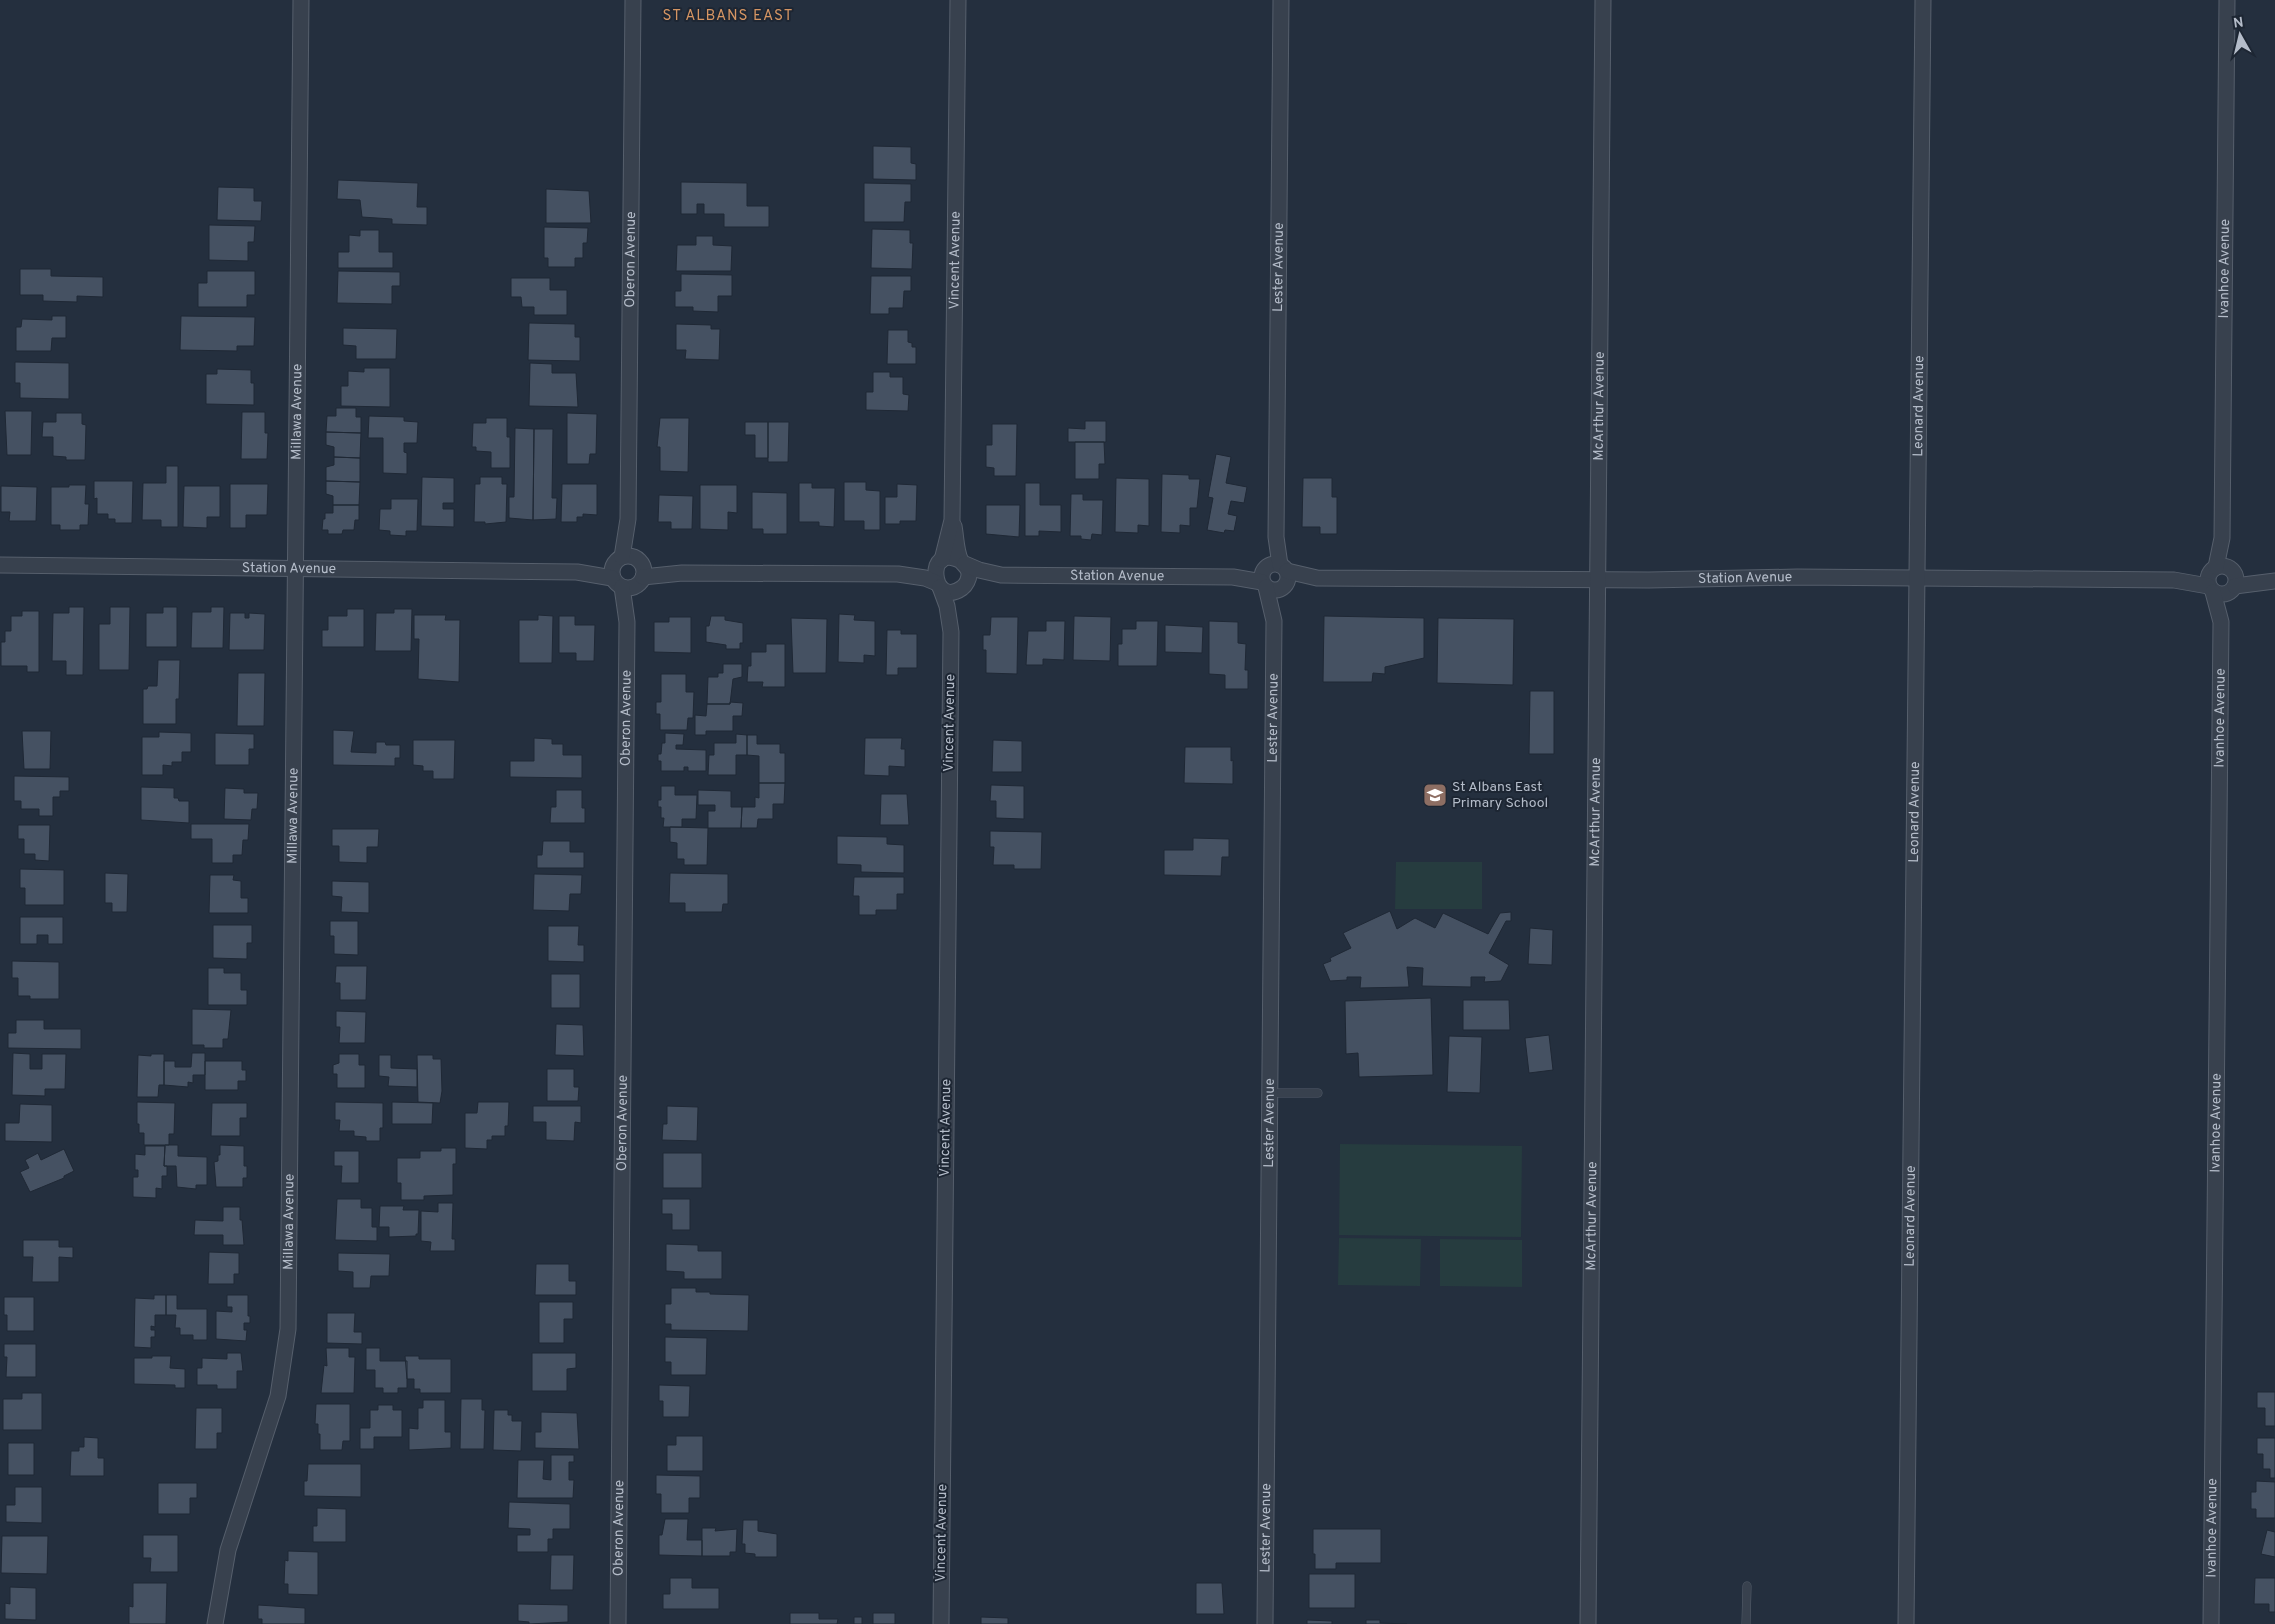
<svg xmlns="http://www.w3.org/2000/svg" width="2275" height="1624" viewBox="0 0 2275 1624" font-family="Overpass,sans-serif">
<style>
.green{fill:#263c3f}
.building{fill:#455162;stroke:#1f2835}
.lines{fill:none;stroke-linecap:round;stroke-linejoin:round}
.lane-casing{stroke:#565f6c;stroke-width:9}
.street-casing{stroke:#565f6c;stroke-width:17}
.lane{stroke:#38414e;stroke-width:8}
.street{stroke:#38414e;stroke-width:15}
.labels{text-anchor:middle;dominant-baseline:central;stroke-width:4;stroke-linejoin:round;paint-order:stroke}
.street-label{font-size:14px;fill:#b4bcc9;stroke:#1d2633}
.poi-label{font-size:14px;fill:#b4bcc9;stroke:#1d2633;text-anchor:start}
.neighbourhood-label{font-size:15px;letter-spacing:1px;fill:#d59563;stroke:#1d2633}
</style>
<rect width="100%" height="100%" fill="#242f3e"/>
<path class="green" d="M1396,862H1482V909H1395Z
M1340,1144L1522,1146L1521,1237L1339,1235Z
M1339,1238L1421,1239L1420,1286L1338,1285Z
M1440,1239L1522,1240V1287L1440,1286Z"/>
<path class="building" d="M873,146L911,147V163L916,164V180L873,179Z
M338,180L418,183L417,207H427V225L392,224V219L362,217L360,200L337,199Z
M681,182L747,183V206H769V227H724V214H704V204H697V214H681Z
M864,183L911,184V202H905L904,222H864Z
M218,187L254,188V201H262L261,221L217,220Z
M546,189L589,191L591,223H546Z
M209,225L255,226L254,242H248V261L209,260Z
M544,227L588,228L587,243H583V258H575V267H548V258H544Z
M872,229L910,230V243H913L912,269L871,268Z
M360,230H379V252H393V268H338V252H349V235L360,236Z
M696,236H713V245L732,246L731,271H676L677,245H696Z
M20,269H51V276L103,277V297L77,296V302L43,301V295H20Z
M207,271H255V295H247V307H198V283H207Z
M338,271L400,272V286H392V304L337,303Z
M681,274L732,275V296H718V312L693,311V307H675V291H681Z
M871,276H911V291H904L903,308H889V314H870Z
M511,278H550V290H567V315H534V307H522L521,297H511Z
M52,316H66V338H52L51,351H16V327H21L22,319L52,320Z
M181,316L255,317L254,346H237V351L180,350Z
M529,323L575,324V337H580V361L528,360Z
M676,324L711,325V329H720L719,360L685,359L686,350H676Z
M343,328L397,329L396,359H356V346L343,345Z
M888,330H908V342L912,343V347H916V364H887Z
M15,362L69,363V399L20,398V383H15Z
M530,363L552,364V373H576L578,407L529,406Z
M364,368H390V407L341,406V386H348V371L364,372Z
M217,369L251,370V383H254V405L206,404V374H217Z
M873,372H890V377H903V394L909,395L908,411L866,410V392H873Z
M336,408H356V417H361V433L326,432L327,416H336Z
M5,411H32L31,455H7Z
M242,412H265V433H268L267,459H241Z
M56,413H82V424L86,425L85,460H66V457L53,456V437H42L43,422H56Z
M567,413L597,414L596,454H590L589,464H567Z
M369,416L404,417V421L418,422L417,443H404V452L407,453V474L383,473V438H368Z
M486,418H507V437H510V468H491V452L476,451V447H472L473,423H486Z
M660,418H689L688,472L660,471V447H657Z
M1085,421H1106V442H1068V428L1085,429Z
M745,422H768V458H755V435H745Z
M768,422H789L788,462H768Z
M992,424H1017L1016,476H994V468L986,467V445H992Z
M515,428L534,429L533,520L509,518V497H514Z
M534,429H553L552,498H557L556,519L533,520Z
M326,432L361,433L360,458L334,457V447L326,445Z
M1075,442H1104L1105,464H1099V479H1075Z
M1216,454L1231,457L1226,483L1247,487L1244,503L1231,501L1228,514L1237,516L1234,531L1225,530L1224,533L1207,530L1213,498L1208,497Z
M334,457L360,458V482L326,481V467L334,465Z
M166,466H178V527H161V520H142L143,483H166Z
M1162,474L1189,475V479H1200L1197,508H1190V526L1180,525V533L1161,532Z
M422,477L454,478V503H443V509H454V527L421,526Z
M480,477H502V484H507L506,522L485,524V522H474L475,484H480Z
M1116,478L1149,479V526L1138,525V533L1115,532Z
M1303,478H1332V497H1337V534H1320V527H1302Z
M94,481H133L132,523H115V519H108V514H97V498L94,499Z
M326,481L360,482L359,505H333V496L326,494Z
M844,482H866V490L880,491V530H864V521H844Z
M799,483H812V488H835L834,527L819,526V522H799Z
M1025,483H1040V505H1061V532L1039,531V536H1025Z
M230,484H268L267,515H246V528H230Z
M562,484H597V515L583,514V517H577V522H561Z
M897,484L917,485L916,521H900V524H885V497H897Z
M69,485H86L85,504H89L88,525H80V530H60V525H51V487H69Z
M700,485H737V513L728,512V530L700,529Z
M1,486L37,487L36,521H9L10,512H1Z
M184,486H220V517H207V528L183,527Z
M752,492L787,493V534H763V529H752Z
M1071,494H1083V500H1103L1102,535L1092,534L1091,540L1081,539V536H1070Z
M659,495L693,496L692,529H671V522H658Z
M391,499H418L417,531H406V536L390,535V531L379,530L380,509H391Z
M333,505H359V520H355L354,530H343L342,534H328V530H322L323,519H325V513H333Z
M986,505H1020L1019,537L986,534Z
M69,607H84L83,675H66V661H52L53,613H69Z
M110,607H130L129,670H99V624H110Z
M163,607H177V647H146V613H163Z
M211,607H224L223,648H191L192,612H211Z
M347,609H364V647H322V630H328V616H347Z
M394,609H412L411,651H375L376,613H394Z
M22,611H39V672H27V666H1V642H5V631H11V616H22Z
M230,613H245V618H249V613L265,614L264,650H229Z
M839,614L855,615L854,620L875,621V656L864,655V663L838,662Z
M414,615H446L445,620H460L459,682L418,679L419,639H414Z
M538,615L553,616L552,663H519V620H538Z
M559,616H575V625H595L594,661H576V653H559Z
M711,616H725V620L743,623V643H740V649H726V645L706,642V626H709Z
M1074,616L1111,617L1110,661L1073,660Z
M1324,616L1424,618V658L1385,667V674L1373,673L1372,682H1323Z
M669,617H691V653L654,652V622H669Z
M991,617H1018L1017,674L986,673V650H983V635H990Z
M791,618L827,619L826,673H793Z
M1438,618L1514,619L1513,685L1437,683Z
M1046,621H1065L1064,660L1043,659V665H1026L1028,631H1046Z
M1136,621H1158L1157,666H1118V644H1122V629H1136Z
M1209,621L1238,622V643L1246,644L1245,670H1248V689H1225V675L1209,674Z
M1165,625L1203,627L1202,653L1165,652Z
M887,630H901V634H917V668H898V675H886Z
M766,644H785V687H762L763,682H747L748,666H751V652H766Z
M158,660H180L179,699H176V724H143V689H147L148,686H157Z
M723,664H742V677L733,679L730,704H707L708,677H718V673H723Z
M238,673H265L264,726H237Z
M661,674H686V692H694L693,718H688L687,730H660V714H656V702H661Z
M1530,691H1554V754H1529Z
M730,702L743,703L742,716H733V731H706V735H695V715L706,716L707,704H730Z
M333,730L354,731L351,752L376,753V742H385L386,745H400V758H395V766L333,765Z
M22,731H51L50,769H24Z
M159,732L191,733V752H182V762H172V766L163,765V775H142V737H159Z
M215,733L254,734V749H249V765H215Z
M665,733L684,734L683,745H676V749L706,750V771H688V767H684V771H661V761H658V754H661L662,743H665Z
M736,734L747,735V755H736V775H708L709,755H714V743H736Z
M747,735H757V744H780V753H785V783H759V756L747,755Z
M534,738L552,739V744H563V755H582V778L510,777V761H534Z
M865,738H902L901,749H905V767L889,766V776L864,775Z
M413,740H455L454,779H433V771H423V766L413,765Z
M993,740L1022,741V772H992Z
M1185,747H1231V761L1233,760V784L1184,783Z
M14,776L69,777V791H60V797H53V816H39V809H21V801H14Z
M759,783H785L784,804H773V819H758L757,828H741L742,807H755V797L759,798Z
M991,785L1024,786V819L996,818V801H990Z
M661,786H675V795H697L696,819H682V827H663L664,818H661V807H658V800H661Z
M141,787L174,788V798H178L179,801H189V823L141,820Z
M225,788L244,789V793H258L257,809H252L251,820L224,819Z
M556,790H582V808H585V823H550L551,807H556Z
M698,790L731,791V807H742L741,828H708V811H715V805H698Z
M881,794H907L909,825H880Z
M191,824H249L248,840H243L242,855H233V863H212V839H191Z
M18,825H50L49,861L35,860V854H24V839H18Z
M670,827L708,828L707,865H684V859H677V843L670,842Z
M332,829H379L378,847H367V863L339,862V846H332Z
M990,831L1042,832L1041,869H1014V865H993L994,847H990Z
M837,836L887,837V844L904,845V873L861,872V865L837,864Z
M1193,838L1229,839V857H1222L1221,876L1164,875V850H1193Z
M543,841H570V852H584V868H537V855H542Z
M20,869L64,870V905H25V888H20Z
M105,873L128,874L127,912H112V903H105Z
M670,873L728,874V904H723L722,912H685V903H669Z
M534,874L582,875L581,894H570L569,911L533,910Z
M210,875H234L233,880L241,881V898H248V913H209Z
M854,877H904V894H897V910H876V915H859V896H853Z
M332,881L369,882V913L341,912L342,897L332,896Z
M1390,911L1397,929L1415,918L1435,928L1443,913L1488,934L1500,913L1511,912V921H1506L1489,953L1509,965L1501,981L1484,982L1485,977H1471V987L1422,986L1423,968L1407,967L1409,987L1360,988L1361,977H1347V980L1330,981L1323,964L1331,961L1330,958L1351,948L1343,933Z
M20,917H63V944H48V935H37V944H20Z
M330,921H358V955L334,954V936H330Z
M213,925H252V943H247V959L213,958Z
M548,926H579L578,945H584V962L548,961Z
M1530,928L1553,930L1552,965L1528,964Z
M12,961L59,962V999H30V996H18V978H12Z
M336,966H367L366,1000H340V983H335Z
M208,968H224V973H241V990H247V1005H208Z
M551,974H580V1008H551Z
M1431,998L1433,1075L1359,1077L1358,1053L1346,1054L1345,1001Z
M1463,1000H1509L1510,1030H1463Z
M192,1009L231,1010L228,1039H223V1048H204V1045H192Z
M336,1011L366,1012L365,1043H339L340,1027H336Z
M16,1020H44V1029H81V1049L8,1048V1033H16Z
M556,1024L583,1025L584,1056L555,1055Z
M1549,1035L1553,1070L1529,1073L1525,1038Z
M1449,1036L1482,1037L1480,1093L1447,1092Z
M13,1053L30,1054V1069H42V1054H66L65,1089H45V1096L12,1095Z
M192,1053H205V1075H193V1083L188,1082V1087L164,1085V1061H175V1067H191Z
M151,1054H164V1085H159L158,1097H137L138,1055L151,1056Z
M339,1054H359V1065H365V1088H337V1074H333V1065L339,1063Z
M379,1055H391V1068L417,1069V1087L388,1086L389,1077L379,1076Z
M417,1055H433V1059H441L442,1091L440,1103L418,1102Z
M205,1061H242V1070H246V1081H238V1090H205Z
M547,1069H574V1087H579L578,1101H547Z
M137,1102L175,1103L174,1134H169V1145H144V1133H139V1124H137Z
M335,1102L383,1103V1128H380V1141H366V1137L354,1136V1131H339L340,1120H335Z
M392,1102L433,1103L432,1124H392Z
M478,1102H509L508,1126H505V1136H492V1140H487V1149L465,1148V1113H477Z
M212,1103H247V1118H240V1136H211Z
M20,1104L52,1105V1142L5,1141V1123H19Z
M533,1106H581V1123L575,1122L574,1141L546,1140V1122H533Z
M667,1106L698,1107L697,1141L662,1140L663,1124H667Z
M165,1145H178V1156L207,1157V1185H196V1189L177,1187L176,1166H164Z
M220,1145L244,1146V1166H247V1178H243V1187H216L214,1162L218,1161V1155H220Z
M145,1146H165L164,1166H167V1176H162V1189L156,1188V1198L133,1197V1177H138V1170H135V1154L145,1155Z
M441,1148H456V1164H453V1195L424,1196V1200H401V1183H397V1158H420V1151H441Z
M64,1149L74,1171L64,1176V1178L30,1192L20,1172L29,1168L25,1160L38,1153L41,1160Z
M334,1151H359V1183H341L342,1166H334Z
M663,1153H702V1188H663Z
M337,1199H361V1208H372V1227H377V1241L335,1240Z
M662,1199H690V1230H672V1214H662Z
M438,1203H453L452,1239H455V1251H430L431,1242L421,1241V1211L438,1212Z
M380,1206H404L403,1210H419L418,1234H416V1236L389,1237V1227H379Z
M223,1207H240V1220H242L244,1245H223V1235H194L195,1220L223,1221Z
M23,1240H59V1247H73V1258L59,1257V1282H32L33,1257H23Z
M666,1244L698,1245V1251H722V1279H684V1272L666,1271Z
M209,1252L239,1253V1274H234V1284H208Z
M338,1253L390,1254L389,1276H371L370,1288H353V1272L338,1271Z
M536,1264H569V1281H576V1295H535Z
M671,1288H696V1292H710V1294L749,1295L748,1331L671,1330V1324H665V1304H671Z
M154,1295H166V1315H155V1327L151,1326V1330H155V1337H151V1348L134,1347L135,1298L154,1299Z
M166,1295H177V1309H207V1340H193V1335H180V1328H175L176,1315H166Z
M227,1295H248V1316H250V1323H244V1330H247L246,1341L216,1339V1311L232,1312V1307H227Z
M4,1297H34V1331H7V1315H4Z
M539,1302H573V1319H564V1343H539Z
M327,1313H355L354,1332H362V1344L327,1343Z
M665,1337L707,1338L706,1375H671V1362H665Z
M4,1344H36V1377H6L7,1357H4Z
M326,1348H349V1357H355L354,1393H321L324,1365L327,1366Z
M366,1348H380V1361H407V1388H398V1393H383V1388H375V1370H366Z
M227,1353H241L243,1371H237V1389H217V1385H197V1368H202V1358L227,1359Z
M532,1353H576V1368L567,1369V1391H532Z
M152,1356H171L170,1368L185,1369V1388H175V1385L134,1384V1358H152Z
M405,1356H419V1359H451V1393H420V1389H414V1379H407Z
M659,1385L690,1386L689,1417H663V1401H659Z
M2257,1392H2275V1426H2265V1408H2257Z
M22,1393H42V1430H3V1399H22Z
M461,1399H482V1410H485L484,1449H460Z
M423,1400H445V1432H451V1448L409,1450V1428L418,1429V1408H423Z
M316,1404H350V1441H343L342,1450H320V1434H318V1424H315Z
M378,1405H393V1410H402V1437H374V1449H360V1428H370V1410H378Z
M196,1408H222V1433H217V1449H195Z
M494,1410H508V1415H512V1421H522L521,1451L493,1450Z
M541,1412L577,1413L579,1449L535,1448V1432H541Z
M676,1436H703V1471H667V1445H676Z
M84,1437L98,1438V1458H104V1476H70L71,1451H79V1447H84Z
M2257,1438H2275V1478H2270V1469H2263V1454H2257Z
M8,1443H34V1475H8Z
M551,1455H574V1462H569V1480H574L573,1498H517L518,1460H544L543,1479L551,1480Z
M308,1464H361V1497L304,1496V1481H307Z
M656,1475L700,1476V1498H689V1513H661V1494H656Z
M2256,1481L2275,1482V1518H2256V1509H2251V1492H2256Z
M158,1483H197V1498H190V1514H158Z
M15,1487H42V1523L6,1522V1505H15Z
M509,1502L570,1504V1529H553V1539H548V1552H517V1535H530V1529L508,1528Z
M317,1508L346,1509V1542H313V1526H317Z
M665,1519H688L687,1540H702V1556L659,1555V1535H662Z
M743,1520H758V1531L777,1534V1557H755V1554L745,1553V1544H742Z
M702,1528H716L715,1531L737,1529L736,1552H730V1556H702Z
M1313,1529H1381V1563H1336V1569H1315V1554H1313Z
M2267,1530L2275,1532V1557L2261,1554Z
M143,1535H178V1572H150L151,1558H143Z
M2,1536H48L47,1574L1,1573Z
M288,1551L318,1552V1595L288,1594V1584H284L285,1560L288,1561Z
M551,1555H574L573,1590H550Z
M1309,1574H1355V1608H1309Z
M670,1578H692V1588H719V1609H663V1594H670Z
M2255,1578H2275V1612H2269V1604H2254Z
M133,1583H167L166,1624H129V1606L133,1607Z
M1196,1583H1222L1224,1614H1196Z
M10,1587L36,1588V1620L5,1619V1603L10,1604Z
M518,1604L568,1605V1622L529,1624V1622L518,1621Z
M258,1605L305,1608V1624H262V1619H258Z
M790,1613H819V1619H838L837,1624H790Z
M873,1613H895V1624H873Z
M854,1617H862V1624H854Z
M981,1617L1008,1618V1624H981Z
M1307,1620L1332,1621V1624H1307Z
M1366,1620H1380V1623L1407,1624H1366Z"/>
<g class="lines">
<g class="lane-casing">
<path id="lane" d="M1270,1093H1318
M1746,1624L1747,1586"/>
</g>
<g class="street-casing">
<g id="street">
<path d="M954,526C956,536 956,552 961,561C964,565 969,568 969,574C969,579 966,585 962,588C931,610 924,541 961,561"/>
<circle cx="628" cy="572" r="16"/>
<path id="s1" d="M622,557L628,519L633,0"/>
<path id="s2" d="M942,560L952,520L958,0"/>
<circle cx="1275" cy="577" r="13"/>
<path id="s3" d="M965,564L979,570L1001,575L1233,577L1262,582"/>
<path id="s4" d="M0,565L577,572L612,578"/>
<path id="s5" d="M1280,565L1276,537L1281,0"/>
<circle cx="2222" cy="580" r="14"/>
<path id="s6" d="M2216,567L2222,538L2227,0"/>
<path id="s7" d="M1287,571L1317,578L1649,580L1797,577L2174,580L2208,586"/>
<path d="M643,577L682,573L898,574L925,578L937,583"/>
<path d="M2235,586L2275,581"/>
<path d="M940,587L947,606L951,632L941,1624"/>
<path id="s8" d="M215,1624L228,1550L278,1396L288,1329L301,0"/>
<path id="s9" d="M618,1624L627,622L622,587"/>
<path id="s10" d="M1265,1624L1274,621L1266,587"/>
<path id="s11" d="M1588,1624L1603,0"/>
<path id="s12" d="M1906,1624L1923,0"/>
<path id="s13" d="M2211,1624L2221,622L2213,592"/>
</g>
</g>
<use href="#lane" class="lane"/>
<use href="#street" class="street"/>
</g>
<defs>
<g id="school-square" transform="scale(1.25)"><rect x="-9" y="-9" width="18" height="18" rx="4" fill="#8d6e63" stroke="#1d2633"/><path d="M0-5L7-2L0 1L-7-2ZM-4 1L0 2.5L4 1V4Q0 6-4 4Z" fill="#fff"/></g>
</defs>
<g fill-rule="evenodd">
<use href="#school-square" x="1435" y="795"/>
</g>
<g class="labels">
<g class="street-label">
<text stroke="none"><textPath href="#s1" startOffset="298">Oberon Avenue</textPath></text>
<text stroke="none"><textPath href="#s2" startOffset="301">Vincent Avenue</textPath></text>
<text stroke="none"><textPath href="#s5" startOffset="298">Lester Avenue</textPath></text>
<text stroke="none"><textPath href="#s6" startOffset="299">Ivanhoe Avenue</textPath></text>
<text stroke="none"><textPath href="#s11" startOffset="1218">McArthur Avenue</textPath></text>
<text stroke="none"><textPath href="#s12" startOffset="1218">Leonard Avenue</textPath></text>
<text stroke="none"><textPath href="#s8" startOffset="1222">Millawa Avenue</textPath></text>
<text stroke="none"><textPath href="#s4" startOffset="289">Station Avenue</textPath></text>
<text stroke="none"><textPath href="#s3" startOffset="154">Station Avenue</textPath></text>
<text stroke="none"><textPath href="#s7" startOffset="459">Station Avenue</textPath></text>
<text stroke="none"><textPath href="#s10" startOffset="906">Lester Avenue</textPath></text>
<text stroke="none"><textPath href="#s9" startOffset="906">Oberon Avenue</textPath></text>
<text stroke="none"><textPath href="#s13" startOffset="906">Ivanhoe Avenue</textPath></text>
<text transform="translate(950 723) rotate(-89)">Vincent Avenue</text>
<text stroke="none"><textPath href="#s11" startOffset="812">McArthur Avenue</textPath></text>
<text stroke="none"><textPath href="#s12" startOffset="812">Leonard Avenue</textPath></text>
<text stroke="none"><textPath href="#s8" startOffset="818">Millawa Avenue</textPath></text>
<text stroke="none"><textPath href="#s10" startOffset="501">Lester Avenue</textPath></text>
<text stroke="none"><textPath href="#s9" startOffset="501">Oberon Avenue</textPath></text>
<text stroke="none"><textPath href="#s13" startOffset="501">Ivanhoe Avenue</textPath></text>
<text transform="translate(946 1128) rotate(-89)">Vincent Avenue</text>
<text stroke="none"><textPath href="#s11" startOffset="408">McArthur Avenue</textPath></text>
<text stroke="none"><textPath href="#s12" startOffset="408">Leonard Avenue</textPath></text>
<text stroke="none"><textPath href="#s8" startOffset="412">Millawa Avenue</textPath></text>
<text stroke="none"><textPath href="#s10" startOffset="96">Lester Avenue</textPath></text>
<text stroke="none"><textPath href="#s9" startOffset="96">Oberon Avenue</textPath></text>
<text stroke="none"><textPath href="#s13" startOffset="96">Ivanhoe Avenue</textPath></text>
<text transform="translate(942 1533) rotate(-89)">Vincent Avenue</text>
</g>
<g class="poi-label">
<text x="1452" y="787">St Albans East<tspan x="1452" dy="16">Primary School</tspan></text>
</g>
<g class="neighbourhood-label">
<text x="728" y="16">ST ALBANS EAST</text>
</g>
</g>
<g transform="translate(2240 35) rotate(352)" stroke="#1d2633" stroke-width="4" paint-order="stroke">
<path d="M0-4L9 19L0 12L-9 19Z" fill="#b4bcc9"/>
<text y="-8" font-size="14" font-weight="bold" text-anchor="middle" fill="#b4bcc9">N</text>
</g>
</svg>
